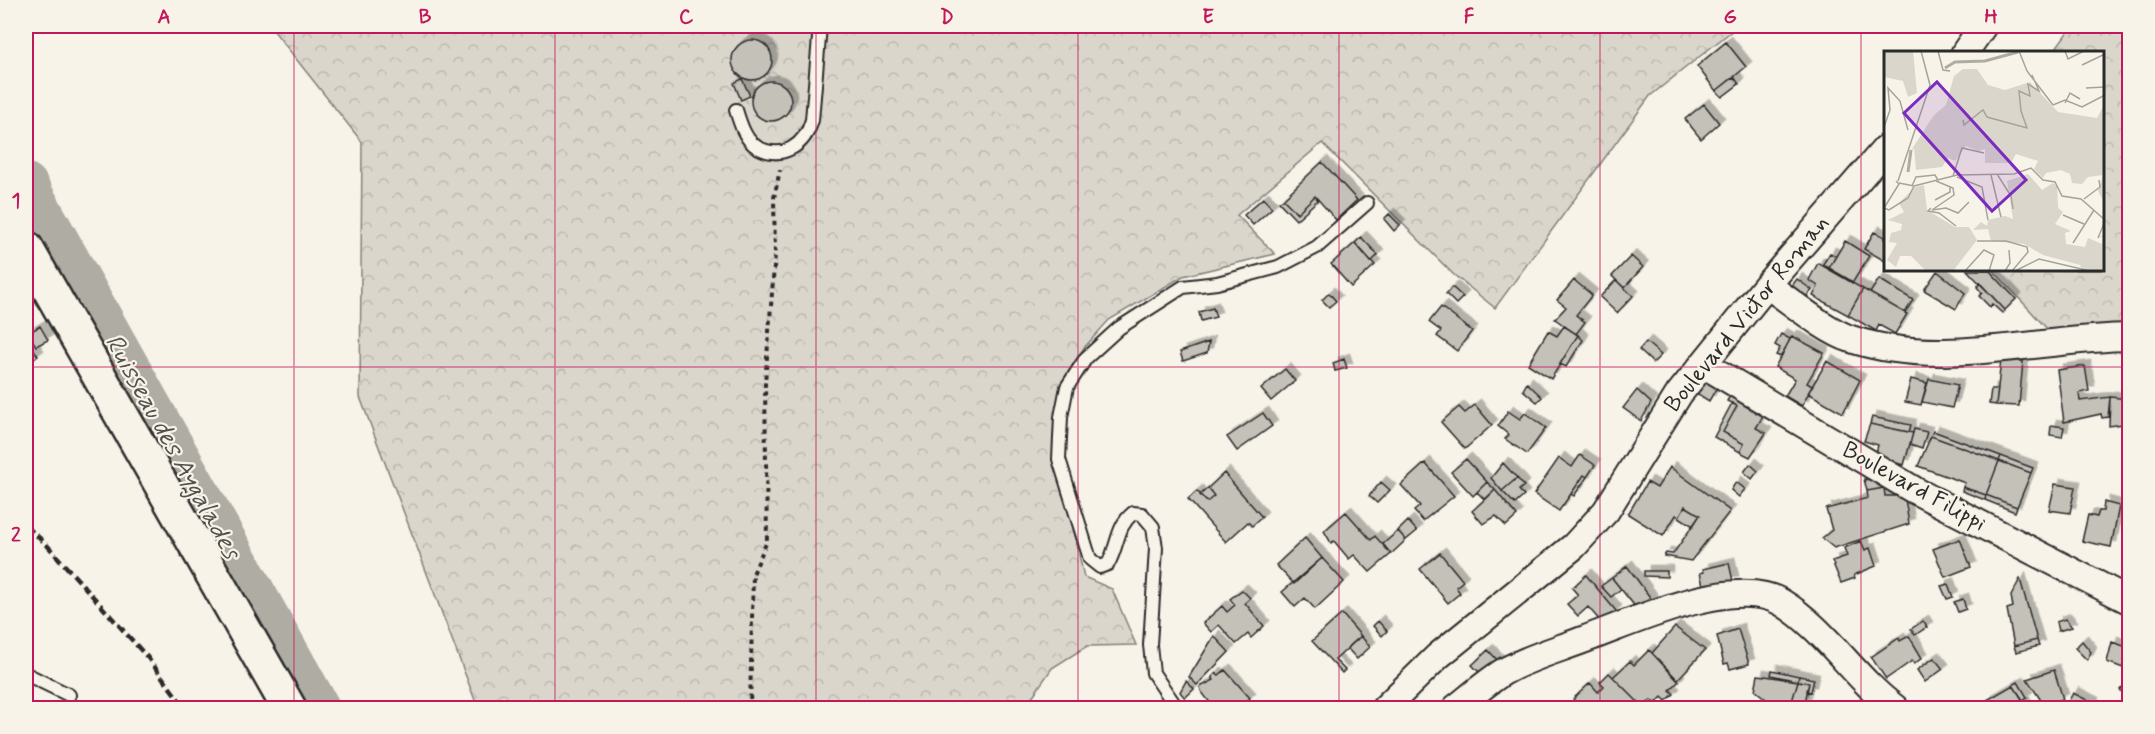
<svg xmlns="http://www.w3.org/2000/svg" width="2155" height="734" viewBox="0 0 2155 734" font-family="Mynerve,sans-serif">
<style>
.forest{fill:url(#forest-crowns);stroke:#82807c;stroke-width:1.5}
.lines{fill:none;stroke-linecap:round;stroke-linejoin:round}
.river{stroke:#afaca4;stroke-width:44}
.building{fill:#c4c1b9;stroke:#2b2b2b;stroke-width:1.5;filter:url(#shadow)}
.service-casing{stroke:#2b2b2b;stroke-width:16}
.minor-casing{stroke:#2b2b2b;stroke-width:30}
.secondary-casing{stroke:#2b2b2b;stroke-width:38}
.path{stroke:#2b2b2b;stroke-width:4;stroke-dasharray:4.5 4.5;stroke-linecap:butt}
.service{stroke:#f7f3e8;stroke-width:12}
.minor{stroke:#f7f3e8;stroke-width:26}
.secondary{stroke:#f7f3e8;stroke-width:33}
.rail{stroke:#2b2b2b;stroke-width:4.5;stroke-dasharray:9 4.5;stroke-linecap:butt}
.grid{fill:none;stroke:#c2185b;stroke-width:1.5;stroke-opacity:0.55}
.labels{text-anchor:middle;dominant-baseline:central;stroke-width:4.5;stroke-linejoin:round;paint-order:stroke}
.street-label{font-size:24px;fill:#2b2b2b;stroke:#f7f3e8}
.water-label{font-size:26px;font-style:italic;fill:#53524f;stroke:#f7f3e8}
.inset-river{fill:none;stroke:#afaca4;stroke-width:3}
.inset-road{fill:none;stroke:#a5a39c;stroke-width:1.5}
.view{fill:#7b2cbf;fill-opacity:0.15;stroke:#7b2cbf;stroke-width:3}
.inset-edge{fill:none;stroke:#2b2b2b;stroke-width:3}
.neatline{fill:none;stroke:#c2185b;stroke-width:2}
.grid-label{font-size:20px;text-anchor:middle;font-weight:bold;fill:#c2185b}
</style>
<defs>
<pattern id="forest-crowns" width="20" height="18" patternUnits="userSpaceOnUse" patternTransform="scale(1.5)"><rect width="20" height="18" fill="#dad6cc"/><path d="M2 6a3 3 0 1 1 6 0M12 15a3 3 0 1 1 6 0" fill="none" stroke="#bbb8af"/></pattern>
<filter id="shadow"><feDropShadow dx="5.5" dy="-5.5" stdDeviation="0" flood-color="#0004"/></filter>
</defs>
<rect width="100%" height="100%" fill="#f7f3e8"/>
<filter id="ink" filterUnits="userSpaceOnUse"><feTurbulence type="fractalNoise" baseFrequency=".0167" numOctaves="2"/><feDisplacementMap in="SourceGraphic" scale="12" xChannelSelector="R" yChannelSelector="G"/><feConvolveMatrix kernelMatrix="1 2 1 2 8 2 1 2 1" color-interpolation-filters="sRGB"/></filter>
<g filter="url(#ink)">
<path class="forest" d="M270,26H1738L1650,96L1495,308L1454,275L1322,143L1237,215L1275,254L1183,276L1109,320L1083,349L1062,382L1053,457L1069,510L1084,577L1112,589L1136,645L1087,646L1052,668L1028,703L1029,708H478L360,397L362,142Z
M2072,26H2129V331L2050,332L1993,270H2102V52H2053Z"/>
<g class="lines">
<path class="river" d="M26,185L318,708"/>
</g>
<path class="building" d="M732 60a20 20 0 1 1 40 0a20 20 0 1 1-40 0Z
M1726,42L1746,67L1716,91L1697,66Z
M1734,77L1739,84L1722,97L1716,91Z
M742,79L750,96L741,100L734,83Z
M751 101a20 20 0 1 1 40 0a20 20 0 1 1-40 0Z
M1704,104L1719,123L1701,139L1685,119Z
M1322,162L1357,200L1336,220L1315,196L1297,213L1283,199Z
M1315,196L1318,200L1296,220L1279,202L1283,199L1297,213Z
M1263,198L1272,208L1253,225L1244,215Z
M1389,214L1400,225L1394,231L1384,219Z
M1874,232L1885,237V261L1864,249Z
M1361,237L1378,255L1371,262L1355,243Z
M1845,241L1869,256L1853,282L1829,268Z
M1355,243L1375,265L1351,287L1331,264Z
M1830,253L1836,256L1829,268L1823,264Z
M1631,256L1643,267L1624,288L1612,276Z
M1818,263L1863,289L1848,315L1813,296L1818,286L1809,280Z
M1967,270H1989L2016,299L2005,310Z
M1937,271L1965,293L1956,309L1924,290Z
M1797,279L1812,290L1805,298L1791,287Z
M1879,279L1913,300L1905,313L1870,293Z
M1574,280L1592,295L1576,315L1585,322L1576,334L1555,319L1566,307L1557,300Z
M1616,280L1633,296L1617,313L1600,297Z
M1980,283L2005,310L2002,313L1992,304L1990,307L1979,296L1982,293L1977,287Z
M1452,287L1463,297L1456,304L1446,294Z
M1863,289L1907,314L1895,334L1879,325L1876,331L1848,315Z
M1329,293L1336,301L1329,307L1322,300Z
M1441,307L1472,331L1457,351L1437,336L1441,331L1429,322Z
M1213,308L1216,317L1201,321L1199,312Z
M40,326L48,340L36,346L28,333Z
M1564,326L1578,335L1551,379L1528,364L1548,331L1557,336Z
M1781,334L1790,339L1781,357L1776,355L1780,348L1775,345Z
M1578,335L1583,340L1566,367L1560,364Z
M1792,336L1824,353L1807,383L1812,386L1802,406L1785,396L1795,379L1775,367Z
M1209,342L1207,353L1183,361L1180,352Z
M1646,342L1661,355L1653,363L1639,350Z
M33,348L38,356L26,364V353Z
M1344,359L1347,368L1335,371L1333,363Z
M2001,360L2023,361L2019,406L1996,405Z
M1827,361L1860,380L1843,413L1808,393Z
M2085,366L2089,391L2079,393L2080,401L2110,397L2108,417L2102,418L2101,414L2064,422L2057,370Z
M1285,369L1295,381L1271,401L1261,389Z
M1708,378L1720,382L1709,401L1696,393Z
M1911,379L1927,383L1921,405L1905,402Z
M1929,379L1958,385L1952,408L1922,402Z
M1527,383L1542,397L1537,402L1523,390Z
M1734,389L1767,409L1756,428L1766,433L1750,457L1740,452L1744,444L1723,432L1737,406L1727,401Z
M1991,389H1998L1996,405L1989,404Z
M1637,390L1651,403L1641,421L1623,408Z
M2110,397L2130,399V423L2109,426Z
M1732,403L1737,406L1723,432L1744,444L1740,452L1714,437Z
M1475,405L1492,425L1465,449L1441,422L1459,407L1465,413Z
M1508,411L1520,419L1525,413L1546,428L1527,454L1505,439L1509,435L1498,426Z
M1263,413L1272,426L1237,451L1227,437Z
M1872,417L1911,425L1909,432L1870,424Z
M1870,424L1913,433L1904,465L1892,462L1876,453L1878,445L1864,441Z
M2051,425L2064,427L2062,437L2050,435Z
M1914,429L1927,432L1922,448L1910,444Z
M1933,431L2001,456L1999,461L1931,436Z
M1931,436L1999,461L1986,495L1963,487L1965,483L1918,466Z
M1580,455L1595,465L1587,477L1584,475L1559,511L1534,494L1559,458L1572,467Z
M2001,456L2033,468L2031,473L1999,461Z
M1466,459L1487,482L1473,496L1451,472Z
M1999,461L2031,473L2017,507L1986,495Z
M1425,463L1454,496L1423,521L1414,511L1420,506L1401,485Z
M1503,463L1517,478L1502,491L1491,478Z
M1750,464L1758,471L1752,479L1744,472Z
M1670,467L1730,511L1691,561L1664,556L1666,553L1673,554L1700,515L1685,506L1679,517L1676,515L1663,536L1628,514L1647,482L1657,488Z
M1224,473L1262,517L1252,526L1248,522L1226,542L1188,499L1197,491L1207,502L1214,496L1208,488Z
M1584,475L1587,477L1574,496L1571,494Z
M1517,478L1524,486L1519,490L1524,496L1515,504L1502,491Z
M1864,479L1882,482L1884,488L1867,491Z
M1381,482L1390,490L1377,503L1369,496Z
M1487,482L1495,490L1485,500L1477,492Z
M1736,482L1745,489L1739,497L1731,490Z
M2055,484L2075,487L2070,513L2049,510Z
M1963,487L1986,495L1985,500L1962,491Z
M1208,488L1214,496L1207,502L1200,495Z
M1884,488L1885,496H1900L1905,499L1909,524L1834,548L1822,538L1832,530L1826,509L1868,498L1867,491Z
M1495,490L1517,516L1506,526L1496,516L1483,524L1472,511Z
M1986,495L2017,507L2015,512L1985,500Z
M2104,502L2119,506L2111,547L2082,541L2088,515L2097,517L2099,511H2103Z
M1685,506L1700,515L1693,526L1679,517Z
M1346,512L1371,540L1375,536L1391,554L1370,572L1354,555L1349,559L1334,541L1331,543L1324,531Z
M1408,521L1417,531L1406,540L1398,531Z
M1398,531L1406,540L1391,554L1383,544Z
M1305,538L1322,558L1294,584L1276,565Z
M1960,539L1971,567L1945,577L1933,549Z
M1861,541L1865,550L1870,548L1876,566L1854,575L1855,578L1841,583L1832,561L1847,556L1844,548Z
M1440,553L1463,581L1456,587L1460,593L1448,603L1420,569Z
M1322,558L1344,582L1315,609L1305,598L1295,607L1282,592Z
M1729,563L1733,581L1703,585L1700,573L1704,572L1703,569Z
M1627,566L1655,604L1638,610L1612,578Z
M1644,571H1667V577L1644,576Z
M1586,575L1616,611L1602,623L1588,607L1578,616L1567,604L1578,595L1572,588Z
M1612,578L1621,589L1611,597L1601,586Z
M2020,579L2037,640L2014,646L2007,609L2013,607L2011,596Z
M1948,584L1953,597L1947,599L1941,586Z
M1242,590L1250,598L1245,603L1264,626L1251,638L1248,634L1236,644L1219,625L1211,632L1203,623L1222,606L1227,612L1235,605L1230,599Z
M1963,599L1966,609L1958,612L1954,602Z
M1342,614L1361,636L1335,660L1345,670L1342,673L1312,641Z
M2065,619L2072,627L2058,631L2056,622Z
M1378,621L1387,631L1382,636L1373,626Z
M1923,621L1927,627L1915,635L1911,629Z
M1675,627L1705,650L1677,680L1652,653Z
M1738,629L1749,664L1730,669L1728,663L1724,664L1717,636Z
M1214,636L1229,652L1197,685L1189,677Z
M1361,636L1370,647L1357,659L1347,648Z
M1909,636L1922,658L1914,664L1912,661L1886,679L1871,657L1899,638L1900,641Z
M2037,640L2039,646L2016,652L2014,646Z
M2082,641L2091,652L2087,660L2075,648Z
M2112,642L2127,647L2123,668L2107,662Z
M1488,650L1503,666L1484,677L1472,665Z
M1649,650L1679,681L1670,690L1674,694L1666,701L1662,697L1655,704L1651,700L1643,707L1613,677L1630,661L1634,665Z
M1934,658L1943,669L1925,682L1917,670Z
M1225,670L1250,698L1239,708H1214L1201,691L1200,687L1214,680L1212,677L1216,673L1219,675Z
M1772,670L1799,676L1798,681L1771,675Z
M2054,670L2063,699L2044,705L2027,679Z
M1609,673L1643,707V708L1639,704L1633,708H1582L1573,699L1590,683L1598,692L1604,686L1600,682Z
M1758,675L1798,681L1790,708H1777L1755,690Z
M1799,676L1814,679L1811,692L1807,691L1809,683L1798,681Z
M1186,681L1194,689L1185,698L1180,692Z
M1798,681L1809,683L1804,708H1790Z
M2128,681L2130,684V699L2120,690Z
M2018,682L2027,697L2023,700L2013,685Z
M2013,685L2027,707L1992,708L1987,700Z
M2073,693L2093,703L2091,708H2065Z
M1867,701L1878,708H1849L1851,706Z"/>
<g class="lines">
<g class="service-casing">
<path id="service" d="M736,110C740,123 745,140 757,147C783,161 805,145 812,120L820,26
M26,674L69,695
M1177,708L1153,673L1150,645L1156,548L1153,527L1142,514L1133,513C1116,527 1119,544 1108,564L1100,567L1090,559L1059,459L1061,417L1067,387L1086,358L1119,328L1183,287L1217,283L1278,267L1317,247L1367,203"/>
</g>
<g class="minor-casing">
<path id="minor" d="M1965,52L1983,26
M1767,285C1791,301 1824,330 1851,339C1940,369 2039,338 2130,337
M1703,364L1914,490L2130,601
M1385,708L1438,656L1574,546L1606,511L1679,394L1767,285L1885,149
M1456,708C1471,696 1487,682 1503,672C1529,657 1560,649 1588,638C1635,621 1734,575 1781,602C1826,629 1854,678 1895,708"/>
</g>
<g class="secondary-casing">
<path id="secondary" d="M26,248L289,708"/>
</g>
<path class="path" d="M750,708L753,574L767,541L765,383L775,254L774,198L780,170"/>
<use href="#service" class="service"/>
<use href="#minor" class="minor"/>
<use href="#secondary" class="secondary"/>
<path class="rail" d="M26,526L45,543L148,658L185,708"/>
</g>
</g>
<path class="grid" d="M294,26V708M555,26V708M816,26V708M1078,26V708M1339,26V708M1600,26V708M1861,26V708M26,367H2130"/>
<g class="labels">
<g class="street-label">
<text transform="translate(1747 314) rotate(-51)">Boulevard Victor Roman</text>
<text transform="translate(1914 487) rotate(29)">Boulevard Filippi</text>
</g>
<g class="water-label">
<text transform="translate(172 447) rotate(61)">Ruisseau des Aygalades</text>
</g>
</g>
<g transform="translate(1884 51)">
<rect width="220" height="220" fill="#f7f3e8"/>
<path d="M0,0H29L33,42L24,46L19,30L0,26Z" fill="#dad6cc"/>
<path d="M79,18H93L104,34L121,39L146,31L174,61L213,67L220,54V151L214,140L219,124L204,126L198,133L188,132L186,123L177,119L162,122L159,127L150,118L154,110L132,103L127,112H101V98L94,100L82,95L71,110L64,107L58,116L32,119L30,97L24,104L50,64L62,54L70,25ZM144,123L158,139L169,132L173,135L174,157L179,161L171,173L187,180L181,182L182,193L201,196L204,187L218,193L219,186H215L220,184V220H198L196,214L159,204L140,193L107,190L104,178L89,179L97,171L103,175L104,169L121,165L129,168L123,130ZM40,134L43,159L71,176H85L93,189L69,220H42L27,205H16L12,216L3,209L13,192L5,191L7,182L17,179L18,173L4,169L20,161L15,152L31,136Z" fill="#dad6cc"/>
<path class="inset-river" d="M61,17L71,11L101,10L134,1M24,121L27,99"/>
<path class="inset-road" d="M54,0L59,19L66,20M56,0H124M135,0L143,20L169,54M181,0L184,8L200,0M198,14L221,3M202,37L221,36M181,52L186,42L196,48M169,54L181,49L198,56L221,44M79,69L80,74L99,59L103,66L143,77L137,60L135,40L146,45L144,33L155,40L148,24M0,76L6,59L4,37L16,50L24,79M113,123L127,145L129,158M107,124L117,166M69,125L78,97L100,102M73,126L98,136L104,169M14,130L46,34L37,0M52,130L69,137L70,144L48,159L62,157L74,162L85,151M15,132L30,135L73,124L130,123L147,117L159,129L171,131L178,145L197,148L221,169M28,135L32,126L51,124L54,129M200,148L216,136L215,129M51,149L66,141V136M0,157L5,159L24,147L30,135M0,157L15,133L12,130M47,157L44,160L55,162L72,175M179,164L200,173M214,187L221,170M93,190H122L143,196L144,201L128,220M189,192L210,159M81,220L100,199L110,204L105,220M121,220L126,212L125,199M131,220L155,208L206,220"/>
<path class="view" d="M53,31L142,129L108,160L20,62Z"/>
<rect width="220" height="220" class="inset-edge"/>
</g>
<rect width="2155" height="734" fill="none" stroke="#f7f3e8" stroke-width="66"/>
<rect x="33" y="33" width="2089" height="668" class="neatline"/>
<g class="grid-label">
<text x="164" y="23">A</text>
<text x="425" y="23">B</text>
<text x="686" y="23">C</text>
<text x="947" y="23">D</text>
<text x="1208" y="23">E</text>
<text x="1469" y="23">F</text>
<text x="1730" y="23">G</text>
<text x="1991" y="23">H</text>
<text x="16" y="207">1</text>
<text x="16" y="541">2</text>
</g>
</svg>
